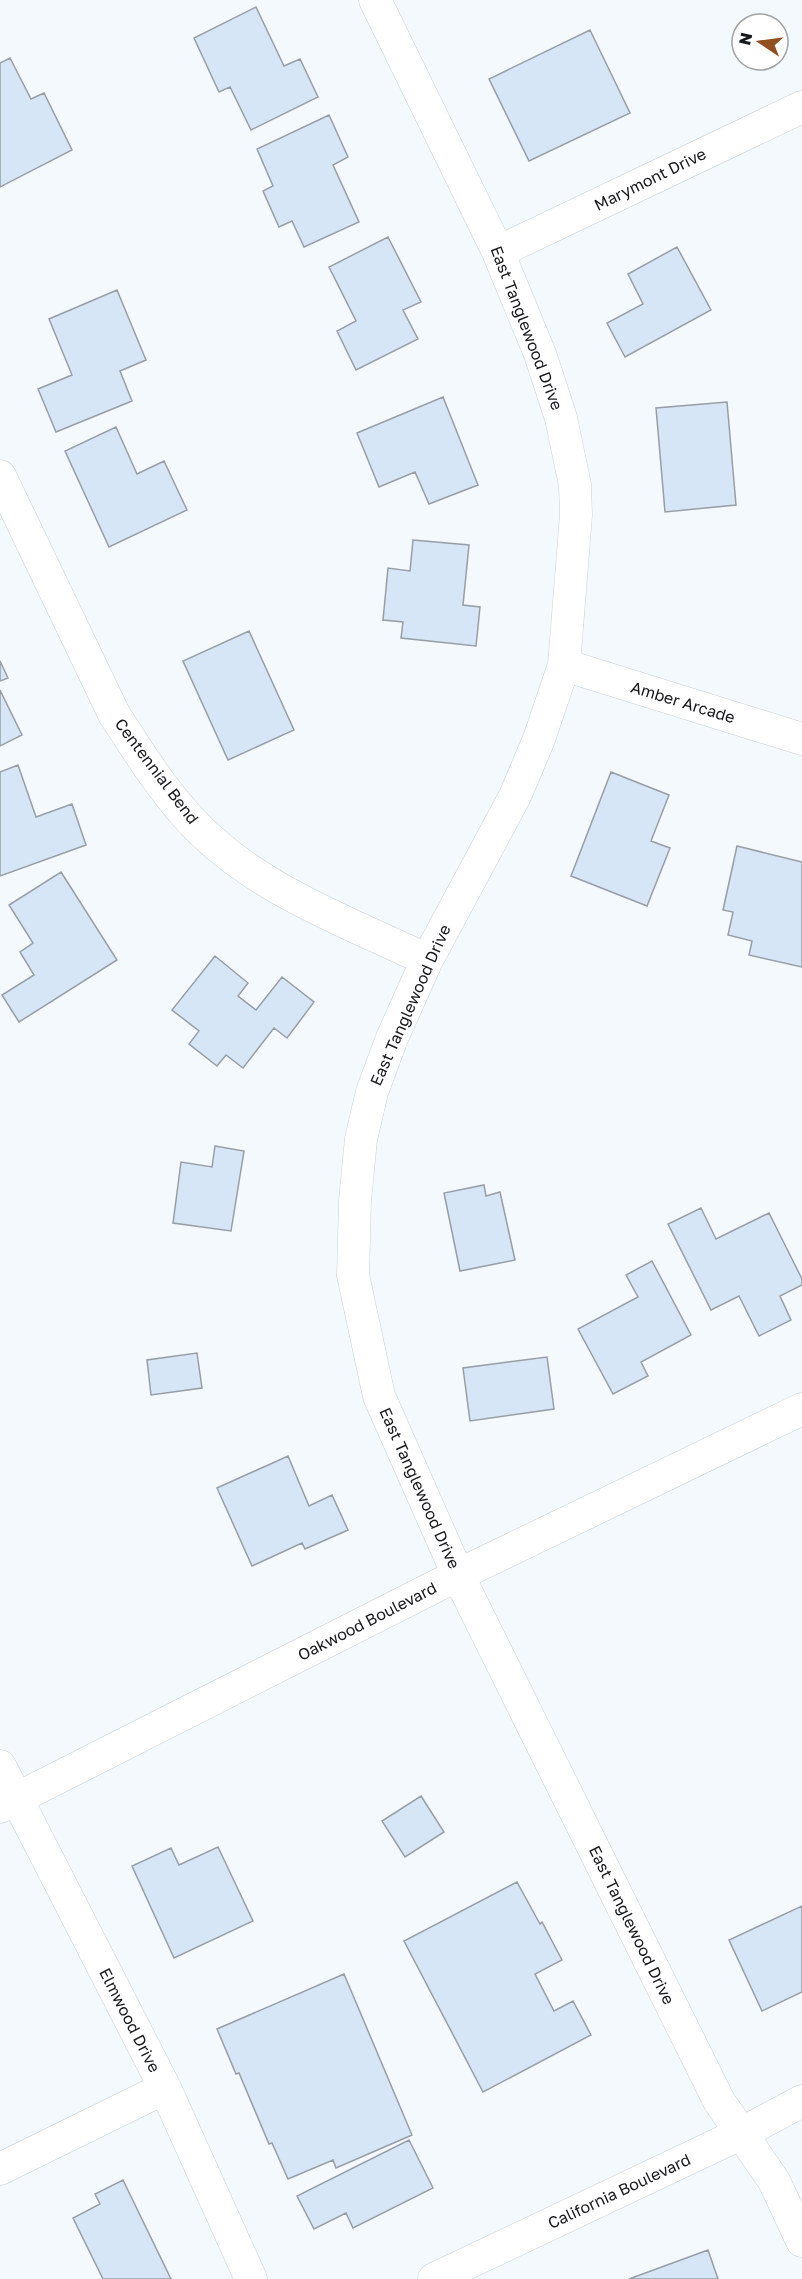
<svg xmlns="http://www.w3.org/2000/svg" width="802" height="2279" viewBox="0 0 802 2279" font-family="'Golos Text',sans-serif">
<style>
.building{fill:#d7e6f7;stroke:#979ea5;stroke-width:1.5}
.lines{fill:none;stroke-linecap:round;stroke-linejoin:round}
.minor-casing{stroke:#cad1d9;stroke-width:33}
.minor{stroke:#fff;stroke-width:32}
.labels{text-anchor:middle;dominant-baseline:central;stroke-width:4.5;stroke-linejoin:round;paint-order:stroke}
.street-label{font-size:16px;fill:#16181b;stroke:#fff}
</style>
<rect width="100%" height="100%" fill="#f4f9fe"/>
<path class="building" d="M256,7L284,66L300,59L318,97L251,130L230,87L219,92L194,38Z
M590,30L630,113L529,161L489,79Z
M10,58L31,99L44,93L72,150L0,187V63Z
M329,115L348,157L333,165L359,222L304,247L292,221L279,227L263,191L273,186L257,149Z
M388,237L421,302L403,310L418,339L356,370L337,331L356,321L329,267Z
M677,247L711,310L625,357L607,323L643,304L628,274Z
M117,290L146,360L120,371L132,401L56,432L38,389L72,375L49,319Z
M443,397L478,485L429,504L415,472L379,487L357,433Z
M727,402L736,505L665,512L656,408Z
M116,427L137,474L164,461L187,510L109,547L65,451Z
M413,540L469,545L463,605L480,607L476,646L401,638L403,622L383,620L388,568L410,571Z
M249,631L294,730L228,760L183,661Z
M0,661L8,678L0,681Z
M0,690L22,735L0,746Z
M18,765L36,817L72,804L86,845L0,876V772Z
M611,772L669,795L651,841L670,848L647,906L571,876Z
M737,846L802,862V967L749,955L752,941L728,935L733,912L723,910Z
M61,872L117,960L19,1022L2,995L34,975L20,952L33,943L9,905Z
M215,956L248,983L238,996L256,1010L282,977L314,1002L287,1038L274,1028L243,1068L226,1055L217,1066L189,1044L199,1031L172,1010Z
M215,1146L244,1151L231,1231L173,1223L181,1162L212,1167Z
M484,1185L486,1196L500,1192L515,1260L460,1271L444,1193Z
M701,1208L716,1239L769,1213L802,1279V1285L780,1296L791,1320L759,1336L739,1296L711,1310L668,1224Z
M652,1261L691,1335L641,1362L648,1376L613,1394L578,1329L638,1297L626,1275Z
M197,1353L202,1388L151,1395L147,1360Z
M547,1357L554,1409L470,1421L463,1368Z
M288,1456L309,1506L332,1495L348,1530L305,1549L302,1543L252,1566L217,1488Z
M421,1796L444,1832L405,1857L382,1821Z
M218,1847L253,1921L174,1958L132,1866L171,1848L179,1865Z
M517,1882L540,1924L542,1922L562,1960L535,1974L554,2011L573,2001L591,2035L483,2092L404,1941Z
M802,1906V1992L762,2011L729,1940Z
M344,1974L412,2135L336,2168L333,2160L288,2179L272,2143L269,2144L239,2073L236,2074L217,2029Z
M409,2140L433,2188L353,2228L346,2213L314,2229L297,2196Z
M123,2180L171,2279H103L73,2218L100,2204L95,2194Z
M708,2250L718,2279H629Z"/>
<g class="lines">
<g class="minor-casing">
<path id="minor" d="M375,0L498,252L540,354L561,418L575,485L576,515L564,665L539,739L515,796L427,960L392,1038L372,1092L361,1139L355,1201L353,1275L379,1396L458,1575L719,2101L774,2181L802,2241
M498,252L802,107
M0,476L114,714C136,748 159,785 186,815C249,887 344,920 427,960
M564,665L802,739
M0,1766L165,2088L251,2279
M0,1807L458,1575L802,1409
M0,2169L165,2088
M434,2279L742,2133L802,2101"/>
</g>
<use href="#minor" class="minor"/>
</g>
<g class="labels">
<g class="street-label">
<text transform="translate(650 179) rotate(-26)">Marymont Drive</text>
<text transform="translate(527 328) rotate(69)">East Tanglewood Drive</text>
<text transform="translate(683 702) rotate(17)">Amber Arcade</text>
<text transform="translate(157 771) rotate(53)">Centennial Bend</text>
<text transform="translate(410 1005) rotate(-66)">East Tanglewood Drive</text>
<text transform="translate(420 1488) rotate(66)">East Tanglewood Drive</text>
<text transform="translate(367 1621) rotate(-27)">Oakwood Boulevard</text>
<text transform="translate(632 1925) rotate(64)">East Tanglewood Drive</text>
<text transform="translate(130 2020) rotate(63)">Elmwood Drive</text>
<text transform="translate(619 2191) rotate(-25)">California Boulevard</text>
</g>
</g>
<g transform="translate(760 42) rotate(283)"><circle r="28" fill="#ffffff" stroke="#a2a3a4" stroke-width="1.5"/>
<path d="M0-4.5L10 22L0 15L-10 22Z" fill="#924f20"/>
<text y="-9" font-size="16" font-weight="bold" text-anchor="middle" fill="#16181b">N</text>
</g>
</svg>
